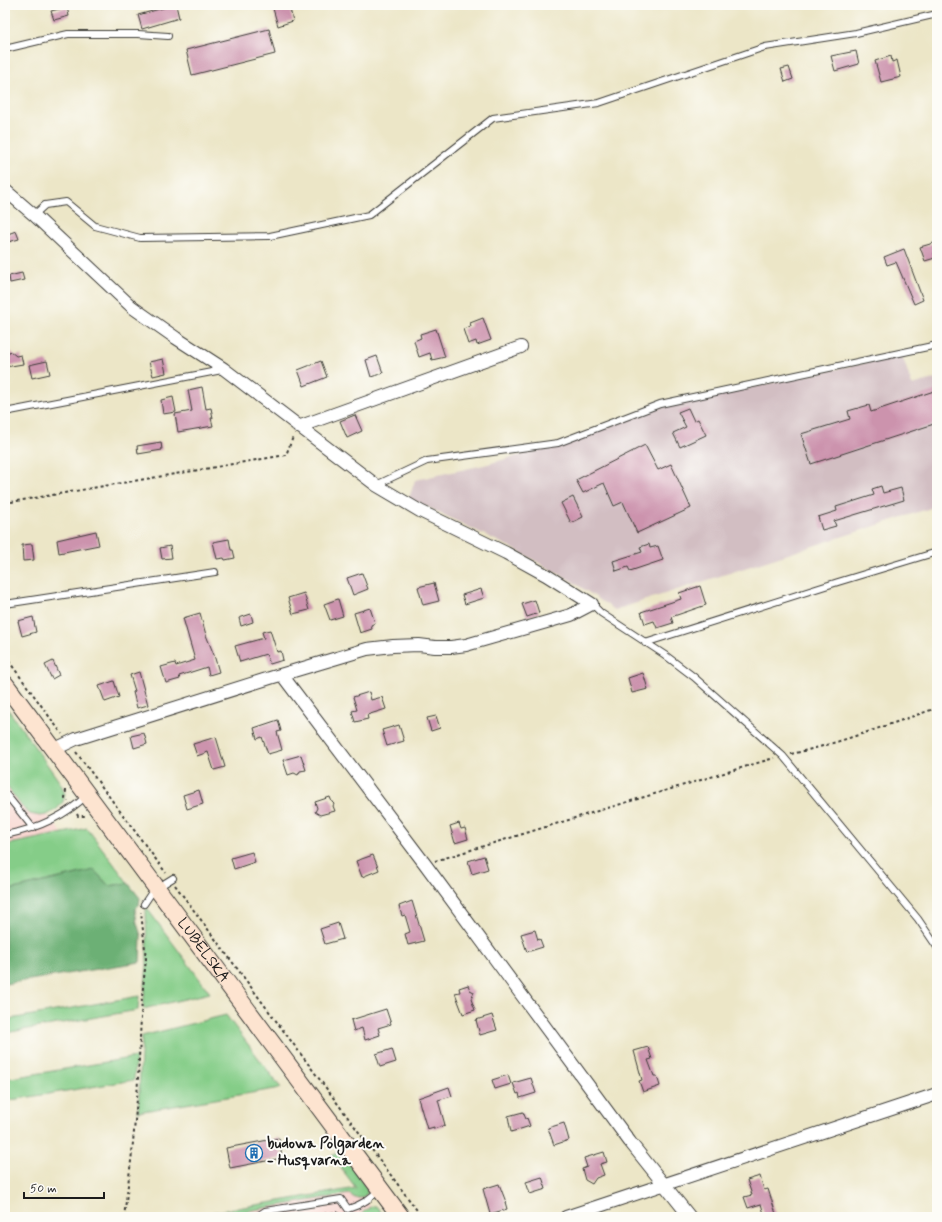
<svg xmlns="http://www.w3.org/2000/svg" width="942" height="1222" viewBox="0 0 942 1222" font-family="Mynerve,sans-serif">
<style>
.built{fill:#f7d0ca}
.industrial{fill:#d2bec2}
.green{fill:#85cd88;stroke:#507452}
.forest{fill:#6cb074;stroke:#446648}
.building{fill:#cc93ad}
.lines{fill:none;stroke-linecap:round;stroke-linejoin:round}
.service-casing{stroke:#3b3a36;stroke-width:8}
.minor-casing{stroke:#3b3a36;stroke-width:14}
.secondary-casing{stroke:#3b3a36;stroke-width:19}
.path{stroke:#3b3a36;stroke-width:2;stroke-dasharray:3 3;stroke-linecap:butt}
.service{stroke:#fff;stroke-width:6}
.minor{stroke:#fff;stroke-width:12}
.secondary{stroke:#fde4d0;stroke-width:17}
.labels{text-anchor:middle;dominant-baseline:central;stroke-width:4;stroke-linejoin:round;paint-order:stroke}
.street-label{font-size:15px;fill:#1c1c1c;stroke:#fdfcf7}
.poi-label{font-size:15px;font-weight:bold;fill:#1c1c1c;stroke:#fdfcf7;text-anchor:start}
</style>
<rect width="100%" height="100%" fill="#fdfcf7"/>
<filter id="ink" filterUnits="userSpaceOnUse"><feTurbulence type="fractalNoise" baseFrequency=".025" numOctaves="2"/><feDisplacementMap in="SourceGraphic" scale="8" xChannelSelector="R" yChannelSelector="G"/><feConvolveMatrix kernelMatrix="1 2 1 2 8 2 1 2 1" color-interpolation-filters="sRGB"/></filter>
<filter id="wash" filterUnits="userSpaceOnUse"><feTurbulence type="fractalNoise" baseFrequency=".012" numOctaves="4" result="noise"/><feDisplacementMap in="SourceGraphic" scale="16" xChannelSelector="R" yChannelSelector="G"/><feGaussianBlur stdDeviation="0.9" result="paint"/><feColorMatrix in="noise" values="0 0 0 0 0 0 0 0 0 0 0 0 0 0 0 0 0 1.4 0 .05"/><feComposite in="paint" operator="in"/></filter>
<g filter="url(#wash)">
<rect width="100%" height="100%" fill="#ece6c7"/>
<path class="built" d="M5,784L22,807L30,814L40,816L47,815L63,834L5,845Z
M356,1188L378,1217H185Z"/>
<path class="industrial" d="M902,355L912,385L937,378V506L615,610L570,580L514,549L409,498L415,480L484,465L564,443L663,406Z"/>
<path class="green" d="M5,705L61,784L65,794L63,802L57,809L47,815L40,816L30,814L22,807L5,784Z
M87,828L128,883L109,886L94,870L5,891V845Z
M146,907L210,993L143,1009L147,965Z
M139,996L138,1010L5,1033V1020Z
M226,1015L281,1088L138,1112L142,1036Z
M136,1057L134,1080L5,1101V1079Z
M337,1153L345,1158L367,1189V1194L361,1198H355L349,1194L211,1217H185L356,1188L332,1156Z
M373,1206H376L385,1217H361C362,1211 368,1208 373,1206Z"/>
<path class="forest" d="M94,870L109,886L128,883L140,898L139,905L135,909L137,923L141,936L140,962L5,984V891Z"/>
<g id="blocks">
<path class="building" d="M174,5H176L179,18L142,29L138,15Z
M272,5H289L293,21L278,26Z
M67,7L69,16L54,20L51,11Z
M269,29L275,54L192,75L186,50Z
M856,51L859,64L835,71L831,56Z
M891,56L892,62L897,60L901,77L881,82L875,61Z
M789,67L793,79L785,82L781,69Z
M16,231L19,239L5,243V235Z
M937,242V252L934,253L935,258L925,261L920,247Z
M904,249L923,300L914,304L896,262L887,265L884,257Z
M22,273L24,280L10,283L9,276Z
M483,318L491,340L477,345L476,341L468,344L463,329L471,326L470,323Z
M436,329L445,357L432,360L430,353L419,357L414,341L421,338L420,334Z
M10,351L16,356L21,355L23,364L5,367V355L8,354Z
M377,356L383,373L371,377L366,360Z
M163,359L166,373L153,376L149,362Z
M47,361L50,374L32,378L29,365Z
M321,361L327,377L304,386L298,370Z
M202,387L206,409L211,408L213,418H211L213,426L178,432L175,414L192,411L188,390Z
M937,390V423L811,464L801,434L850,419L848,411L869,405L871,412Z
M173,397L176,412L163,414L161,400Z
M688,408L694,421L698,419L706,435L680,447L673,433L686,427L678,412Z
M355,415L362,431L347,438L340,421Z
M161,442L162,450L138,454L137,446Z
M645,445L658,470L671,464L691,508L637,533L623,502L614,506L604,483L583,493L576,480Z
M881,486L883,493L901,488L904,500L834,521L836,526L822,530L818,517L837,511L836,507L874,495L872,489Z
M573,497L583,517L571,523L561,503Z
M96,531L99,545L59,553L57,540Z
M229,539L231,550H233L235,558L225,560L224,558L217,559L213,542Z
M32,544L34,560L23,561L22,545Z
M649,544L650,548L658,546L663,560L630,571L628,567L616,571L613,561L642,552L640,547Z
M170,546L172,558L162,559L160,548Z
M362,573L368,589L353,595L347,578Z
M434,583L439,601L423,605L418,587Z
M700,586L706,605L671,617L673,623L657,628L654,621L645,624L641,612L681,599L679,593Z
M481,589L484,598L465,604L462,595Z
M304,593L309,610L293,614L288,598Z
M338,599L343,616L330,620L324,604Z
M535,600L539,613L527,617L522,604Z
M370,608L375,623L371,625L372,629L360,633L354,613Z
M200,613L206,635L214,655L219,672L209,675L207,667L179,676L180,679L166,683L161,667L175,663L176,666L195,660L183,618Z
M251,614L253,622L241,626L239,618Z
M33,617L36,632L22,636L18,621Z
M270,630L277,652L281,651L283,660L270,664L266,654L240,662L235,646L264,638L262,632Z
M53,661L59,675L52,679L45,665Z
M139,672L148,705L137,708L133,692L135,691L130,675Z
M643,673L648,689L632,693L628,678Z
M114,681L119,697L105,702L99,686Z
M369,692L371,700L382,697L386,709L367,715L368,719L355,722L352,711L357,710L353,697Z
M436,716L440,728L431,731L427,718Z
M278,720L281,731L277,732L282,750L268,754L262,737L257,739L254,728Z
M399,725L404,741L387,746L382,730Z
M144,733L147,744L134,748L131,736Z
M216,737L225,767L214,770L208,752L197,756L193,744Z
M301,755L306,770L300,771L298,775L294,773L288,775L283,760Z
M199,790L203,804L187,809L183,795Z
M330,797L332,802L334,804L333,806L335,811L320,815L315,812L317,808L315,802Z
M459,823L461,829L465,828L468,839L455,843L450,826Z
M252,852L255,862L234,869L231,858Z
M373,855L379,870L362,877L356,861Z
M484,856L488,869L472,874L468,861Z
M412,901L424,941L408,945L405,934L410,932L405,915L402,916L399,906Z
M338,923L343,939L325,944L320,929Z
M535,930L538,940L540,939L543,947L527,952L521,934Z
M468,985L470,990L474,992L471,999L475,1010L463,1014L455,993L460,992L459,988Z
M386,1009L391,1024L378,1028L380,1035L365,1040L362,1028L354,1031L351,1020Z
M492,1015L497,1030L480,1035L476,1020Z
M648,1047L652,1059L648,1060L654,1076H657L660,1086L643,1092L639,1081L642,1080L634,1051Z
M392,1049L396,1062L380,1067L376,1054Z
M508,1075L511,1084L495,1089L492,1080Z
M531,1078L536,1093L520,1098L519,1093L517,1094L513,1083Z
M449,1087L452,1096L438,1100L445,1125L434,1129V1127L427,1129L418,1098Z
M523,1112L526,1119L527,1118L530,1126L511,1132L508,1116Z
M564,1123L569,1140L554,1145L548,1128Z
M279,1138L282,1158L230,1168L226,1148Z
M604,1152L607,1162L600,1164L604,1175L596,1178L592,1184L585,1180L582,1169L587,1167L584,1158Z
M760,1176L764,1190L768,1189L777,1217H765L761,1204L748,1208L744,1197L752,1195L747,1180Z
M542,1177L546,1189L530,1194L526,1182Z
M499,1184L506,1202H505L507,1209L490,1214L483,1189Z"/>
</g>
</g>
<g filter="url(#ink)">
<use href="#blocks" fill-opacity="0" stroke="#3b3a36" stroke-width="1"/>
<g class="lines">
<g class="service-casing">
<path id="service" d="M5,49L68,34H138L168,36
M34,215L45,205L66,202L95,226L140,238L270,236L369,215L493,118L599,103L765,47L856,33L937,14
M5,412L222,370
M376,485L427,461L558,443L660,404L937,345
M5,604L215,572
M592,604L601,613L665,655L694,677L783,756L918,919L937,947
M645,643L838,582L937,552
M5,793L33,828
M5,835C35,829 65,817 87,795
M157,888L173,878
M144,904L150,895
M256,1217L265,1211L341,1199L348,1209C361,1205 371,1199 379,1189"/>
</g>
<g class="minor-casing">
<path id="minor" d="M5,190L34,215L132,307L176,338L224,369L376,485L420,511L506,553L546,575L592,604
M298,427L521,347
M282,675L425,864L630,1142L690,1217
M53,750L76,739L270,678L367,649L393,646L419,645L435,647H451L466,645L571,615L592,604
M566,1217L937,1094"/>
</g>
<g class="secondary-casing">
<g id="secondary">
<path id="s1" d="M5,684L401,1217"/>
</g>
</g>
<path class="path" d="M5,503L286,455L293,437
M5,656L62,734
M76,752L166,873
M791,754C841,743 889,724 937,708
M66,790L65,798L68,801
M77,814L78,816H85
M435,861L601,810L774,758
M175,885L422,1217
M124,1217L132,1153L137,1099L142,997L146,959L141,912
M301,1217L337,1212L340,1217"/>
<use href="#service" class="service"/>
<use href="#minor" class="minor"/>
<use href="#secondary" class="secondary"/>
</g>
</g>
<defs>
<g id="building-ring" transform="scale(0.9)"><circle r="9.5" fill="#fdfcf7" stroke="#1f6fb2" stroke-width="1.5"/><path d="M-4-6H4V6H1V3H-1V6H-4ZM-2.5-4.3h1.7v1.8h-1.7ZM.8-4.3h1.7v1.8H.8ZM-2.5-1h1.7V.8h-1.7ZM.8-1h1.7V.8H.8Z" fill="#1f6fb2"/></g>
</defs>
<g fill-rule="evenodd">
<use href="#building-ring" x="254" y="1153"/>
</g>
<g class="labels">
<g class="street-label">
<text stroke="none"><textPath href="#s1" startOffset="332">LUBELSKA</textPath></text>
</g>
<g class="poi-label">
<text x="267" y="1144">budowa Polgarden<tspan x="267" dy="17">- Husqvarna</tspan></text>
</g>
</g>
<rect width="942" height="1222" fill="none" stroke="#fdfcf7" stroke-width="20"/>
<path d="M24 1192v6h80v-6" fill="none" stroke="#1c1c1c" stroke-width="2"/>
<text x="30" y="1192" font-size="12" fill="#1c1c1c" stroke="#fdfcf7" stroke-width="3" paint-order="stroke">50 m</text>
</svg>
